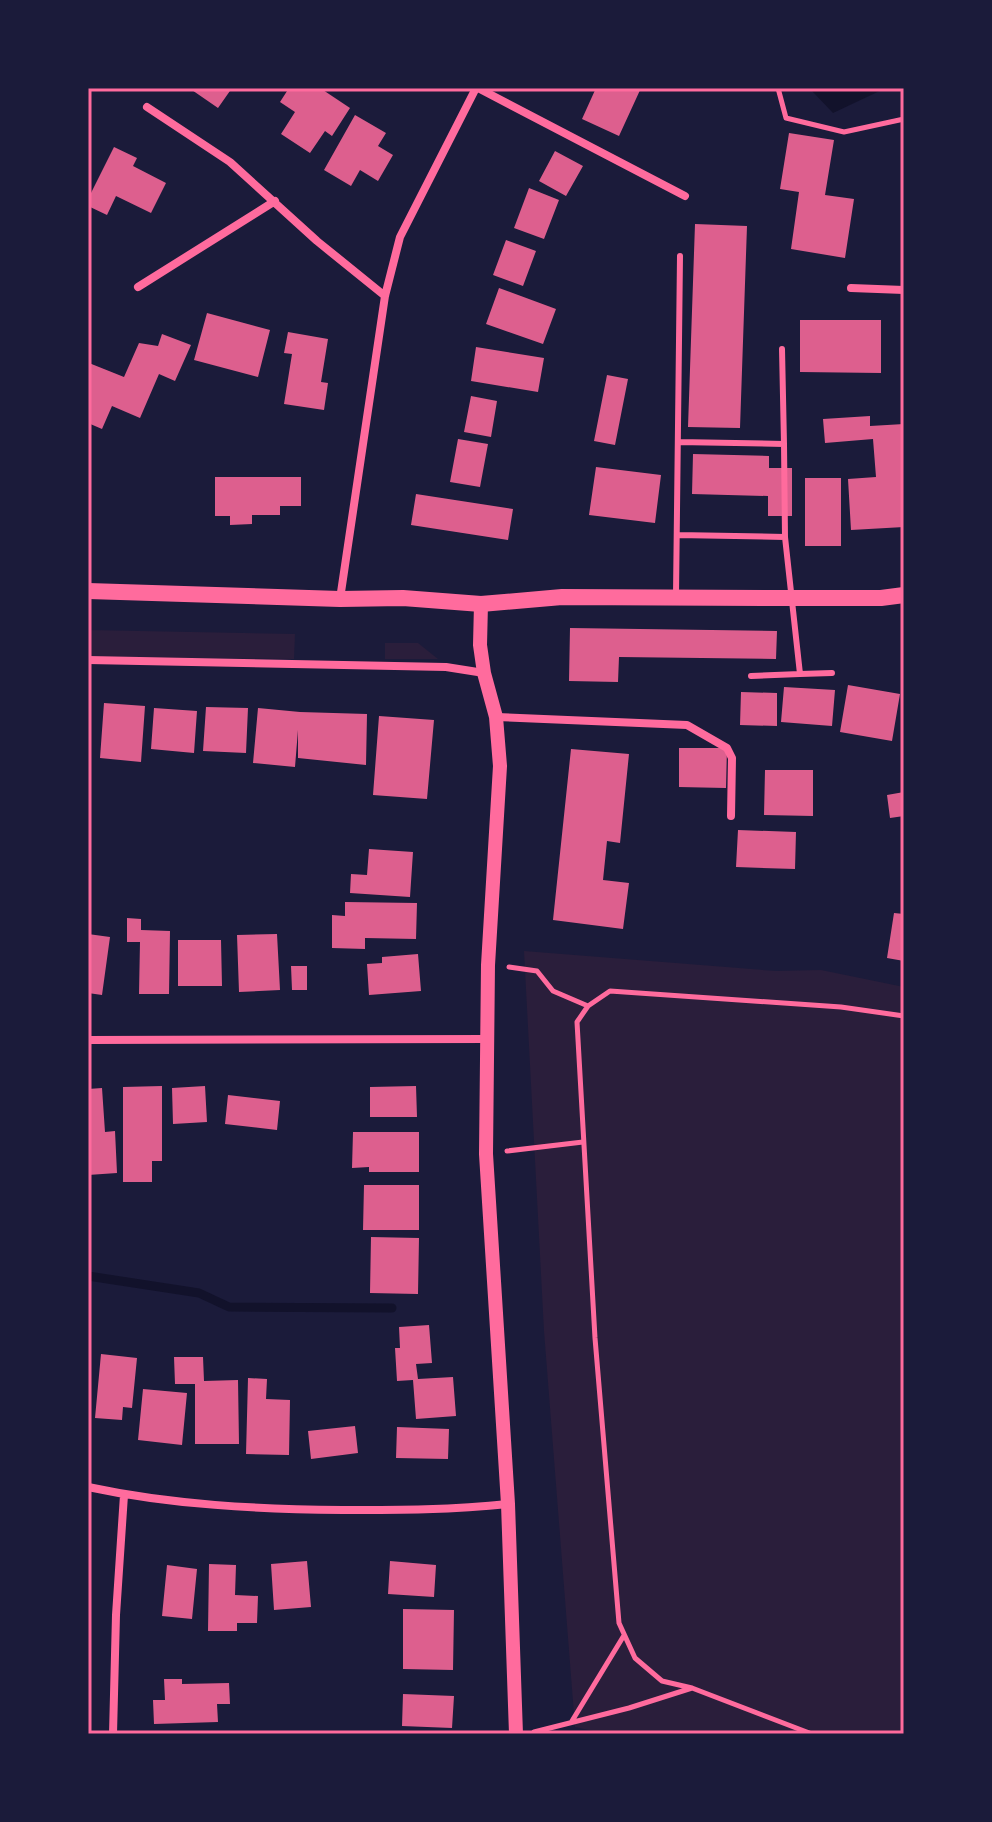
<svg xmlns="http://www.w3.org/2000/svg" width="992" height="1822" viewBox="0 0 992 1822" font-family="'Sofia Sans Condensed',sans-serif">
<style>
.green{fill:#2a1e3b}
.water{fill:#12122b}
.lines{fill:none;stroke-linecap:round;stroke-linejoin:round}
.stream{stroke:#12122b;stroke-width:9}
.building{fill:#dd5f8e}
.path{stroke:#ff6b9d;stroke-width:5}
.service{stroke:#ff6b9d;stroke-width:6}
.minor{stroke:#ff6b9d;stroke-width:8}
.tertiary{stroke:#ff6b9d;stroke-width:14}
.secondary{stroke:#ff6b9d;stroke-width:16}
.neatline{fill:none;stroke:#ff6b9d;stroke-width:3}
</style>
<rect width="100%" height="100%" fill="#1b1b3a"/>
<path class="green" d="M88,630L295,634L294,659L88,657Z
M385,643H418L438,659H385Z
M524,951L776,971L821,970L904,987V1734H606L575,1727L544,1331Z"/>
<path class="water" d="M811,88H886L833,113L811,90Z"/>
<g class="lines">
<path class="stream" d="M88,1276L199,1293L229,1307L392,1308"/>
</g>
<path class="building" d="M189,88H232L218,108Z
M289,88H320L350,108L332,136L325,131L310,153L281,134L295,112L280,102Z
M596,88H641L619,136L582,119Z
M355,115L386,133L378,146L393,155L378,181L360,170L351,186L324,170Z
M789,133L834,140L825,195L854,199L845,258L791,249L799,192L780,189Z
M114,147L137,158L133,166L166,183L151,213L116,196L107,215L88,206V199Z
M555,151L583,166L566,196L539,181Z
M529,188L559,200L544,239L514,228Z
M695,224L747,226L740,428L688,427Z
M506,240L536,251L523,286L493,275Z
M499,288L556,309L543,344L486,324Z
M207,313L270,330L258,377L194,360Z
M800,320H881V373L800,372Z
M288,332L328,339L321,382L328,383L324,410L284,404L292,354L284,353Z
M162,334L191,345L175,381L159,374L140,418L112,406L102,429L88,423L89,363L124,377L139,343L158,346Z
M476,347L544,358L538,392L471,381Z
M607,375L628,379L615,445L594,441Z
M471,396L497,401L491,437L464,432Z
M870,416V426L904,424V527L851,530L848,479L876,477L873,439L825,443L823,419Z
M458,439L488,444L480,487L450,482Z
M693,454L769,456V468H792V516H768V496L692,494Z
M596,467L661,475L655,523L589,515Z
M215,477H301V506H280V515H252V524L230,525V516H215Z
M805,478H841V546H805Z
M416,494L513,509L508,540L411,525Z
M570,628L777,631L776,659L619,657L618,682L569,681Z
M848,685L900,694L892,741L840,732Z
M784,687L835,690L832,726L781,722Z
M741,692L777,693V726L740,725Z
M104,703L145,706L141,762L100,758Z
M206,707L248,708L246,753L203,751Z
M154,708L197,711L194,753L151,749Z
M258,708L300,712L367,714L366,765L298,758V730L295,767L253,763Z
M379,716L434,720L427,799L373,795Z
M679,748H727L726,788L679,787Z
M571,749L629,754L620,843L607,841L603,880L629,883L623,929L553,920Z
M765,770H813V816L764,815Z
M904,792V816L890,818L887,795Z
M738,830L796,832L795,869L736,867Z
M369,849L413,852L410,897L350,893L351,874L367,875Z
M345,902L417,903L416,939L365,938V949L332,948V915L345,916Z
M894,913L904,914V961L887,958Z
M127,918L141,919V930L170,931L169,994H139L140,942H127Z
M88,934L110,937L102,995L88,993Z
M277,934L280,990L239,992L237,935Z
M178,940H221L222,986H178Z
M418,954L421,991L369,995L367,964L382,963V957Z
M291,966H307V990H292Z
M162,1086V1161H152V1182H123V1087Z
M205,1086L207,1122L173,1124L172,1088Z
M416,1086L417,1117H370V1087Z
M102,1088L105,1132L115,1131L117,1173L88,1175V1089Z
M228,1095L280,1101L277,1130L225,1124Z
M353,1132H419V1172H369V1167L352,1168Z
M364,1185H419V1230H363Z
M371,1237L419,1238L418,1294L370,1293Z
M429,1325L432,1363L416,1364L418,1379L453,1377L456,1416L416,1419L413,1380L397,1381L395,1348H400L399,1327Z
M101,1354L137,1358L132,1408L123,1407L122,1420L95,1418Z
M174,1357H203L204,1381L238,1380L239,1444H195V1384H175Z
M248,1378L267,1379L266,1399L290,1400L289,1455L246,1454Z
M143,1389L187,1393L182,1445L138,1440Z
M355,1426L358,1453L311,1459L308,1431Z
M397,1427L449,1429L448,1459L396,1458Z
M307,1561L311,1607L274,1610L271,1564Z
M390,1561L436,1565L434,1597L388,1594Z
M209,1564L236,1565L235,1595L258,1596L257,1623H237V1631H208Z
M167,1565L197,1569L192,1619L162,1616Z
M403,1609L454,1610L453,1670L403,1669Z
M164,1679H182V1684L229,1683L230,1704H217L218,1722L154,1724L153,1700H165Z
M403,1694L454,1696L452,1728L402,1726Z"/>
<g class="lines">
<path class="path" d="M778,88L786,118L844,132L904,119
M509,967L537,971L553,991L588,1006
M507,1151L583,1142
M692,1688L662,1681L635,1658L619,1623L595,1338L577,1022L588,1006L610,991L841,1007L904,1016
M572,1721L623,1637
M534,1732L629,1708L692,1688L812,1734"/>
<path class="service" d="M678,442L784,444L782,349
M677,535L785,537
M676,595L680,256
M800,674L832,673
M751,676L800,674L785,537L784,444"/>
<path class="minor" d="M478,88L685,196
M147,107L230,162L317,241L385,296
M138,287L275,201
M851,288L904,290
M340,599L385,296L400,237L476,88
M88,660L446,667L484,673
M496,717L687,725L727,748L732,758L731,816
M88,1040L487,1039
M88,1487C172,1505 257,1509 343,1510C398,1510 453,1510 508,1504
M113,1734L116,1615L124,1495"/>
<path class="tertiary" d="M481,604L480,645L484,673L496,717L500,766L488,965L486,1154L508,1504L516,1734"/>
<path class="secondary" d="M88,591L340,599L403,598L481,604L562,597L790,598H881L904,595"/>
</g>
<rect width="992" height="1822" fill="none" stroke="#1b1b3a" stroke-width="180"/>
<rect x="90" y="90" width="812" height="1642" class="neatline"/>
</svg>
